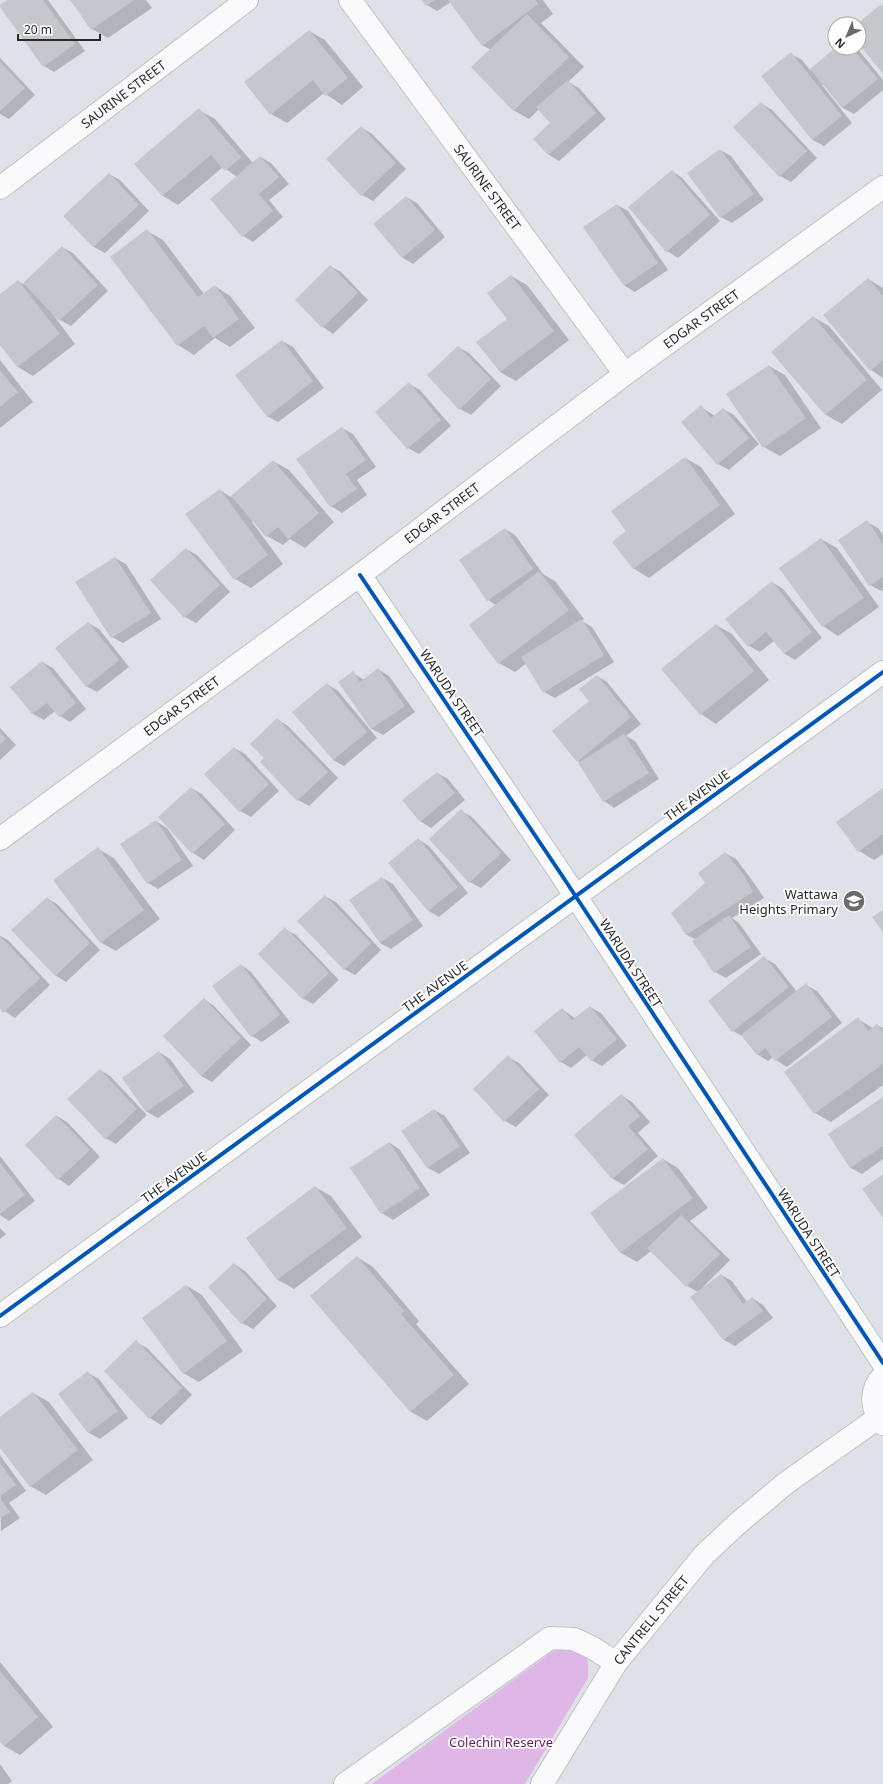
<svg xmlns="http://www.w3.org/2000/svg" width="883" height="1784" viewBox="0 0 883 1784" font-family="'Noto Sans',sans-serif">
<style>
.green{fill:#dfb7e7}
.shadow{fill:#0003}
.building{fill:#c6c7cc}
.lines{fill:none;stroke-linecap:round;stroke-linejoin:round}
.street-casing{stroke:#c0c2c1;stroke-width:24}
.secondary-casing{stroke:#c0c2c1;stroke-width:24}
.street{stroke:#fafafc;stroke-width:22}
.secondary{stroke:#fafafc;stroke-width:22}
.cycleway-casing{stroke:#fff;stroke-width:6}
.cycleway{stroke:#0057b8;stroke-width:4}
.labels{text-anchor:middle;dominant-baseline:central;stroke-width:3.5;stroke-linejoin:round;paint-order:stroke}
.street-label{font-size:13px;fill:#2a2a2a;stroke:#fff}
.poi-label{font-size:13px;fill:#2a2a2a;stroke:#fff;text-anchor:end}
.park-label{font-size:13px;fill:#6a1666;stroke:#fff}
</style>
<rect width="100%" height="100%" fill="#dfe1e8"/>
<path class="green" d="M568,1646C588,1654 589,1657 588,1678L525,1784H372L553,1651Z"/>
<path class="shadow" d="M8,0H48L85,51L54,72L44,66Z
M72,0H146L152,8L108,38L92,29Z
M423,0H543L553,14L541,23L584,67L568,82L579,88L606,119L559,161L549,155L534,139L552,124L539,109L529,119L513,110L491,50L482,45L451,2L437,11L427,5Z
M309,31L325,40L363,87L342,105L324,93L287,123L271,114Z
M837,48H857L883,80V90L854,114L843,108L824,84L822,85L852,123L824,146L813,140L763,76L791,54L802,60L810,70Z
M0,58L35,95L9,119L0,114Z
M761,103L772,110L817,158L791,182L780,176Z
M199,110L215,119L253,163L260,157L271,163L289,184L269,200L283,217L253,242L243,236L237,177L223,167L178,205L163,196L136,164Z
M361,127L372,134L406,169L373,201L362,195Z
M720,150L731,156L764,200L732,223L721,217L688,173Z
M672,171L682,178L720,221L678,258L667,251L630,208Z
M109,174L120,180L149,211L105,253L94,247L65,216Z
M406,197L417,203L445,237L413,264L403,258L374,224Z
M617,205L628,211L668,270L635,292L625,286Z
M147,231L163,240L204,294L215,286L230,296L255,328L230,347L215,338L194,355L178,345L111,257Z
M62,247L73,253L108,291L71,326L60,320L55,315L54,316L75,344L33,376L18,367L0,344V295L18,281L27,286Z
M330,266L341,272L368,300L333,334L323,327Z
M511,276L527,285L569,340L516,381L500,372L508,319Z
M868,279L883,288V378L871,370Z
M813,317L829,326L882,390L842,424L826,415L772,352Z
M282,341L293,347L324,388L278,422L267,416Z
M458,347L469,353L501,386L471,415L460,409Z
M0,360L33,402L0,428Z
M769,366L785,375L821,428L780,456L764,447Z
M409,384L420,390L451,426L419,454L408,448Z
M701,407L715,416L723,409L734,415L759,444L729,470L718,464Z
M342,428L353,434L376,467L357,480L367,495L342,513L331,506L298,459Z
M685,458L701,467L735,514L649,578L633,568L628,532Z
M273,461L289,470L334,522L305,548L290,539L283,545L267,536L253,521L252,522L283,564L251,588L235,579L220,490L231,497Z
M867,522L878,528L883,535V590L881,591L870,585Z
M505,529L515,535L543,574L555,581L584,619L582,621L592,627L614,662L555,698L544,692L527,663L515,672L499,663L470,625L496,605L488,600Z
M821,539L837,548L879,607L838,636L823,626Z
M186,549L197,555L230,592L196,623L185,617Z
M115,558L126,564L161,619L123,643L112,637Z
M772,582L783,589L822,638L795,660L785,654L774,641L760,652L749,646Z
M88,623L99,629L129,667L97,692L86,686Z
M716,625L732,634L769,680L716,724L701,714Z
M42,662L53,668L86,709L70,722L60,716L55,711L44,720L33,714L12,687Z
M379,670L389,676L415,712L383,735L372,729L339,682L353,673L364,680Z
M597,676L607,682L641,724L626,736L635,741L659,779L614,808L604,801L580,763L578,761Z
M327,684L338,691L377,738L344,766L333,760Z
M277,719L288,726L338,778L309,806L298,800L262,762L266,758Z
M0,728L16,745L0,760Z
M234,748L245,754L279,791L251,817L240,811L205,774Z
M437,773L448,779L465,800L431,828L420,821Z
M191,788L202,794L235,830L204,860L193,853L160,817Z
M883,789V854L874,860L859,851Z
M461,811L472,817L511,860L481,888L470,882Z
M156,821L167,828L193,866L158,889L148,883Z
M418,839L429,846L468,893L439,917L429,911L389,863Z
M98,849L114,858L160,919L116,951L100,942Z
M725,853L736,859L754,883L764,898L732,918L739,923L761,954L726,978L715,972L695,939L687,935L672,913L706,884Z
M382,878L393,884L423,926L391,949L380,943Z
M325,896L336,902L381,950L355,975L344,969Z
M47,898L57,904L100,950L66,982L55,975Z
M285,929L296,935L339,980L313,1004L302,998Z
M0,936L8,940L50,985L15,1018L0,1008Z
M764,958L775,964L797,992L806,985L817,991L842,1023L787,1067L776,1060L773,1057L768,1061L757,1054L744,1037L733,1031Z
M241,965L251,972L290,1022L262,1042L252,1036Z
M204,999L214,1006L251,1045L212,1082L201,1076Z
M590,1007L601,1013L627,1046L602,1066L591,1060L587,1055L571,1068L561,1062L562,1009L576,1019Z
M858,1019L873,1028L877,1025L883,1028V1085L831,1122L815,1113L785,1072Z
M159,1052L170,1059L194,1092L158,1118L147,1112L123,1078Z
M508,1057L519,1063L549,1095L516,1127L505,1121Z
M100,1070L110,1076L147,1115L116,1144L105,1138Z
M621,1095L632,1102L650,1122L638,1133L658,1156L624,1185L613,1179L575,1135Z
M883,1098V1159L862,1174L851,1168L829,1135Z
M434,1110L445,1116L470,1153L439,1174L428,1168L403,1131Z
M57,1116L67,1122L100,1157L69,1186L59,1179L26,1145Z
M390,1143L400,1150L430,1195L393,1220L382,1213L352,1168Z
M0,1156L35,1201L9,1221L0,1215Z
M663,1159L678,1168L708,1208L690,1221L730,1260L703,1287L704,1288L721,1275L732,1281L747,1302L752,1298L763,1305L773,1318L735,1346L724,1340L692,1297L698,1292L687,1286L651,1251L637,1262L621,1253L591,1213Z
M315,1187L331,1196L362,1237L294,1289L278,1280L247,1239Z
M0,1228L6,1234L0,1239Z
M357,1257L373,1267L419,1321L416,1324L469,1384L427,1421L411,1412L311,1297Z
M234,1264L245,1271L277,1306L253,1329L242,1323Z
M187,1286L202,1295L243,1351L199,1382L183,1373Z
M136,1342L147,1348L192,1395L161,1425L150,1418L105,1371Z
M88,1373L99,1379L128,1418L100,1439L89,1433L60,1394Z
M33,1393L49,1402L93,1460L46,1495L30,1486L0,1446V1418Z
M0,1455L26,1491L9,1503L20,1518L1,1531Z
M0,1662L53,1727L20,1755L4,1746L0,1741Z
M0,1764L12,1781L8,1784H0Z"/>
<path class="building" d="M7,0H43L75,44L43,67L0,7V5Z
M70,0H134L91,30Z
M421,0H434L426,6Z
M448,0H535L538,4L482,46Z
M881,4L883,6V74L859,44V24H857Z
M527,14L569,57L513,111L471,67Z
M309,30L348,78L325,96L313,80L270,115L244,82Z
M835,48H852L878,79L842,108L810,69Z
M791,52L842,116L812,140L761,76Z
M0,62L25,88L0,111Z
M568,80L596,113L548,155L533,139L550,123L536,107Z
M761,102L807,151L779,177L733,127Z
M199,108L241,157L225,171L211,155L162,196L134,164Z
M361,126L396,163L361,196L326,159Z
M720,149L754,194L720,218L687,173Z
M260,156L279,177L259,194L273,211L242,237L210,199Z
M672,170L710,215L666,252L628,207Z
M109,173L139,205L93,247L63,216Z
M406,196L435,230L402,258L373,224Z
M617,204L658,263L624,286L583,227Z
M147,229L198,297L215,285L239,319L213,338L204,326L177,346L110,257Z
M62,246L98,285L59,321L23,283Z
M330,265L358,293L322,328L295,300Z
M511,275L554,331L500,372L476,342L507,319L487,293Z
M868,278L883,296V360L870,371L823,315Z
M18,280L60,334L17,367L0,345V294Z
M813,316L867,380L825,415L771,352Z
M282,340L313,381L267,417L235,375Z
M458,346L491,379L459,410L427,375Z
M769,365L806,418L763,448L726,394Z
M0,370L18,392L0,407Z
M409,382L441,420L407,449L375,412Z
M701,405L711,418L723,408L749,438L717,465L681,422Z
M342,427L366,460L346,474L357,489L330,507L296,459Z
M685,457L720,505L633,569L612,542L626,531L611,511Z
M273,460L319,513L288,539L278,527L266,537L231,496Z
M220,489L268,555L234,580L185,514Z
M867,520L883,544V577L869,586L838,540Z
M505,528L533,569L487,601L459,560Z
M821,538L864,598L822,627L779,568Z
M186,548L220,585L184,618L150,580Z
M115,557L151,613L111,638L75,582Z
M539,571L569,610L498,664L469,625Z
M772,581L812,632L784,654L766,632L748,647L725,619Z
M582,619L604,655L543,693L521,657Z
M88,622L119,660L86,687L55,648Z
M716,624L754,671L700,715L661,669Z
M42,661L76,703L59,717L47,703L32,714L10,687Z
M378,668L405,706L371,729L338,682L353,671L360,682Z
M597,675L631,717L577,762L552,731L589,701L579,689Z
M327,683L367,732L333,760L292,712Z
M277,718L328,772L297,801L260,762L264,758L250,744Z
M0,732L6,739L0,744Z
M624,734L649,773L603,802L578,763Z
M234,747L269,784L239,812L204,774Z
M437,772L455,793L420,822L402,800Z
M191,787L225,824L192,854L158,817Z
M883,788V834L858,852L836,822Z
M461,809L501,853L469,883L429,839Z
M156,820L182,860L147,884L120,844Z
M418,838L458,887L428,911L388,863Z
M98,847L144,910L100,943L53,880Z
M725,852L744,875L753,892L686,935L671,913L705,883L698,873Z
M382,877L413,920L380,943L349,900Z
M325,895L371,943L344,970L297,921Z
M47,897L90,943L55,976L11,930Z
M883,910V932L872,917Z
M729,915L751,947L714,973L692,941Z
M285,927L329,973L302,999L258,954Z
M0,936L40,978L3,1013L0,1009Z
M764,956L789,987L732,1032L708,1001Z
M241,964L280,1015L251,1037L212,986Z
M806,983L832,1017L775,1061L765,1048L757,1055L741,1035Z
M204,998L241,1038L201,1076L163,1036Z
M590,1006L617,1039L591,1061L579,1047L560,1063L534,1031L562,1008L572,1020Z
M858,1017L868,1031L877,1024L883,1032V1064L814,1114L784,1072Z
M159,1051L184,1086L146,1112L122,1078Z
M508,1055L539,1089L504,1122L473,1089Z
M100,1069L137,1109L105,1139L67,1099Z
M621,1094L640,1116L628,1126L648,1149L612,1179L574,1135Z
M883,1097V1146L850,1168L828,1134Z
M434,1109L460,1146L427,1168L401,1131Z
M56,1115L90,1150L58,1180L25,1145Z
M389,1142L420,1188L381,1214L350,1168Z
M663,1158L693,1198L620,1253L590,1213Z
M0,1163L25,1195L0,1214Z
M883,1174V1218L862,1189Z
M315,1186L347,1228L277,1280L246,1238Z
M681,1215L720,1254L686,1287L647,1248Z
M357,1256L404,1311L401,1314L454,1375L410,1412L310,1296Z
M234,1263L267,1299L241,1324L208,1287Z
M721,1274L743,1304L752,1297L763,1311L723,1340L690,1297Z
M186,1285L227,1341L183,1374L142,1318Z
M136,1340L182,1388L149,1419L104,1371Z
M88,1371L118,1411L88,1433L58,1394Z
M33,1392L78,1450L30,1487L0,1448V1417Z
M0,1463L16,1485L0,1496Z
M0,1498L10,1512L0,1518Z
M0,1671L38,1717L4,1746L0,1742Z"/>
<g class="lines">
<g class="street-casing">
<g id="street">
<path id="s1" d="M350,0L625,374"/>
<path id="s2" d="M0,188L247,0"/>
<path d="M360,575L563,877L883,1363"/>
<path d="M0,1316L883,672"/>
<path d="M883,1376C869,1390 871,1410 883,1424"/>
<path d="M345,1784L550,1638L574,1639L593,1648L616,1663"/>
<path id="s3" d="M542,1784L616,1663L704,1555L736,1525L786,1483L878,1418"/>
</g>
</g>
<g class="secondary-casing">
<g id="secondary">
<path id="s4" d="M0,839L360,575L625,374L883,187"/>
</g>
</g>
<use href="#street" class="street"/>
<use href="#secondary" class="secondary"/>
<g class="cycleway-casing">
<path id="cycleway" d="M360,575L563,877L883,1363
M0,1316L883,672"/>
</g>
<use href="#cycleway" class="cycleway"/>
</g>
<defs>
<g id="school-disc" transform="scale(1.15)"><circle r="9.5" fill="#696a6c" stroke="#fff"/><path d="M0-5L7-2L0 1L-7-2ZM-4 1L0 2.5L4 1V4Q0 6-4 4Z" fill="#fff"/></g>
</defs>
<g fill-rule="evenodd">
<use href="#school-disc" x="854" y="901"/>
</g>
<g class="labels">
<g class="street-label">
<text stroke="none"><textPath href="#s2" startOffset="155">SAURINE STREET</textPath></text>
<text stroke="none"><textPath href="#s1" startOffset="232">SAURINE STREET</textPath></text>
<text stroke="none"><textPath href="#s4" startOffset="873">EDGAR STREET</textPath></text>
<text stroke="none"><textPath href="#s4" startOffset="549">EDGAR STREET</textPath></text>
<text transform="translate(452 693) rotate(56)">WARUDA STREET</text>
<text stroke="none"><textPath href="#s4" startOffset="225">EDGAR STREET</textPath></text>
<text transform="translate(697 795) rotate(-36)">THE AVENUE</text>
<text transform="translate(631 963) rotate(57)">WARUDA STREET</text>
<text transform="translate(435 986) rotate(-36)">THE AVENUE</text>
<text transform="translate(174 1177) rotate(-36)">THE AVENUE</text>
<text transform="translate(809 1233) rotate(57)">WARUDA STREET</text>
<text stroke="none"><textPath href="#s3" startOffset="197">CANTRELL STREET</textPath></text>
</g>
<g class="poi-label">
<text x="838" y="894">Wattawa<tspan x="838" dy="15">Heights Primary</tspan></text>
</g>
<g class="park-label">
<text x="501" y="1742">Colechin Reserve</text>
</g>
</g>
<g transform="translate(847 36) rotate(224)"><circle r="19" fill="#ffffff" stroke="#aaaaaa"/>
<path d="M0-3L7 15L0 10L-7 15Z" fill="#696a6c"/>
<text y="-6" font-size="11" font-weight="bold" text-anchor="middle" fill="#2a2a2a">N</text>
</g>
<path d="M18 34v6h82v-6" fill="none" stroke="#2a2a2a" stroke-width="2"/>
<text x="24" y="34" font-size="12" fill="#2a2a2a" stroke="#ffffff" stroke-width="3" paint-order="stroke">20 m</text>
</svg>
